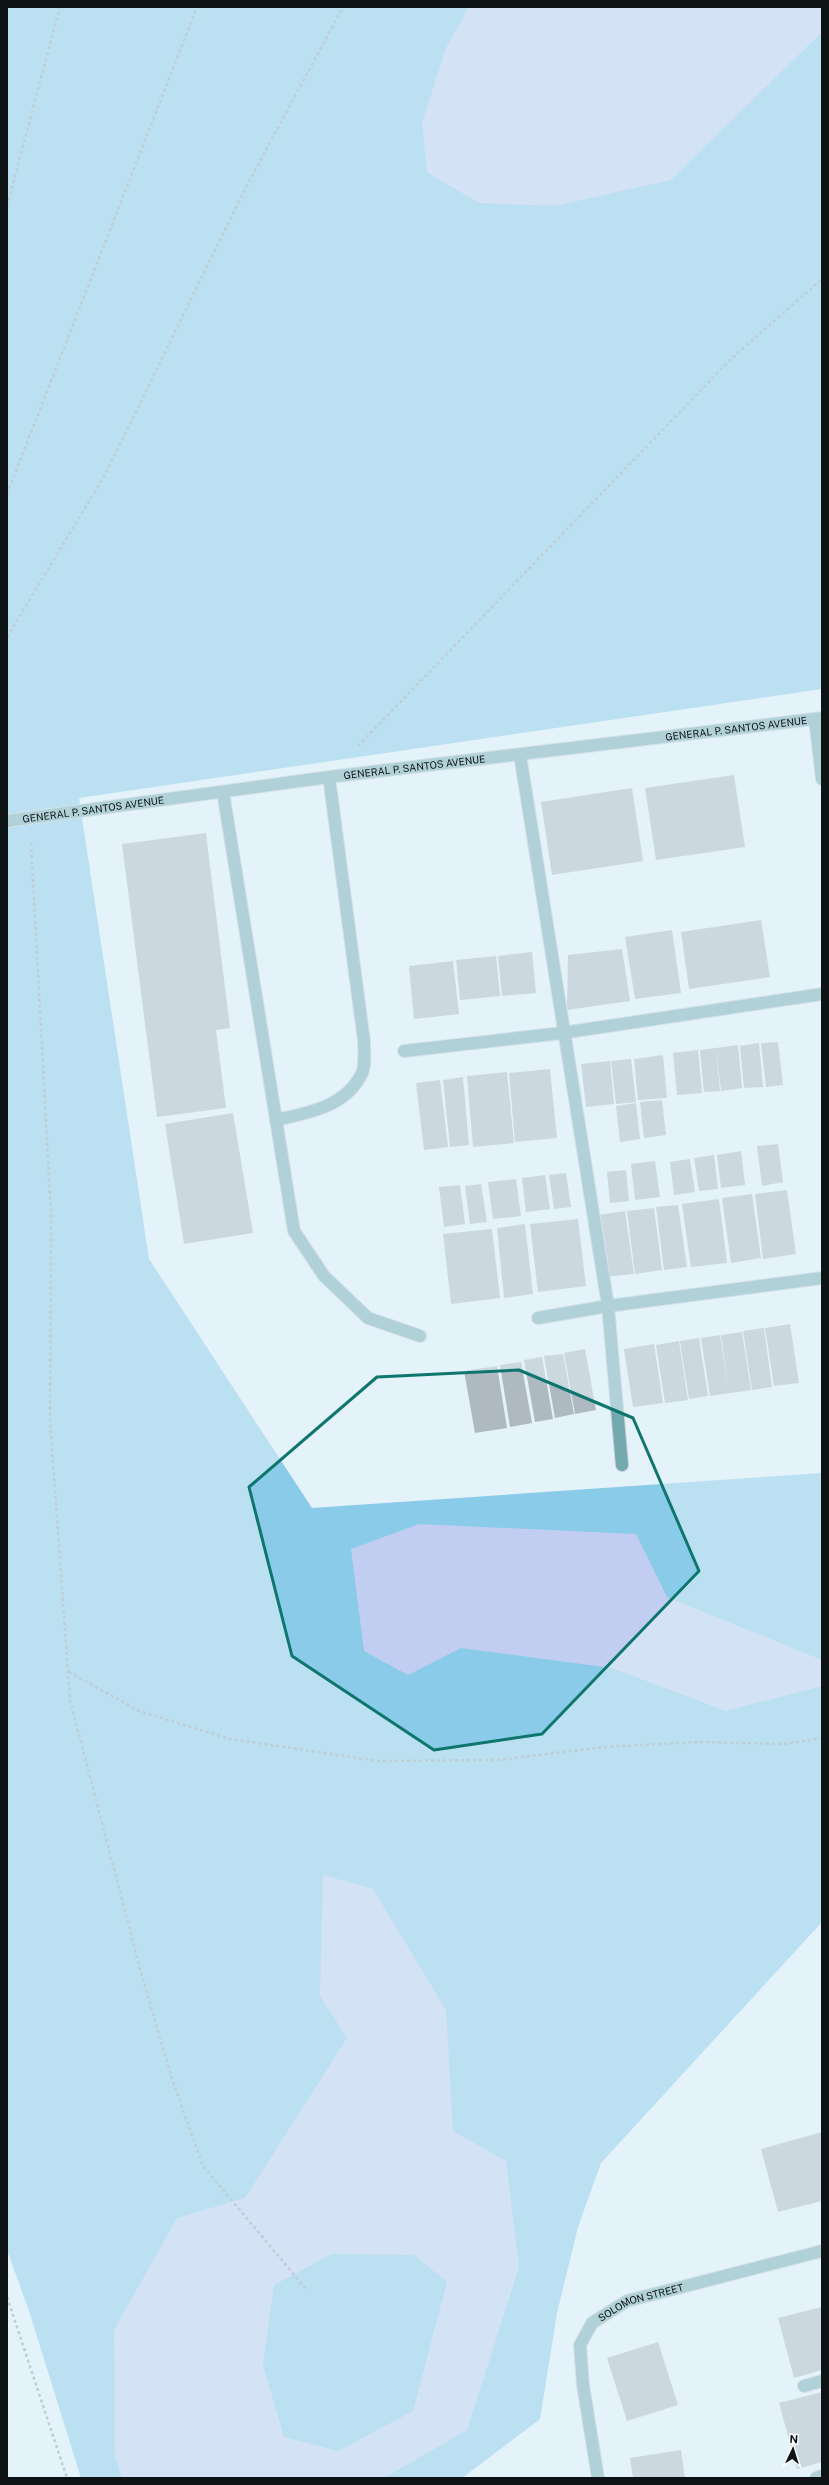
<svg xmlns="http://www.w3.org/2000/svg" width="829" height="2485" viewBox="0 0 829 2485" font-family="'Public Sans',sans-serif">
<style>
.green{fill:#89cbe8}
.water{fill:#c1cef1;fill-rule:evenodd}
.building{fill:#afb9c2}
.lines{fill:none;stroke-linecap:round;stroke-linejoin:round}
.minor-casing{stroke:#c2ced4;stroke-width:14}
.path{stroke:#95a0a5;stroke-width:2.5;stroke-dasharray:3 3;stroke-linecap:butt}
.minor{stroke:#74a9b0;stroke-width:12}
.marked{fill:none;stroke:#0f766e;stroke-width:3;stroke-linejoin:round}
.labels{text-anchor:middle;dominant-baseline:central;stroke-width:3;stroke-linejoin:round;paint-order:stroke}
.street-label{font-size:10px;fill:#0d1214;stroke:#fbfdff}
</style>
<rect width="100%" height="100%" fill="#e4f2f9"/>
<path class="green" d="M7,7H822V689L79,798L149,1259L312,1508L822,1473V1922L601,2163L578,2227L557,2313L540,2419L462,2478H81L29,2311L7,2250Z"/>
<path class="water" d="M469,7H822V32L671,180L555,206L479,203L427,172L422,123L446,48Z
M419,1524L636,1534L667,1597L822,1660V1686L726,1711L612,1668L461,1648L408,1675L364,1651L351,1549Z
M323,1875L373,1889L446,2010L453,2131L506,2161L519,2267L467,2430L384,2478H122L115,2456L114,2330L177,2218L245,2198L347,2038L320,1996ZM332,2254L414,2255L447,2282L413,2411L338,2451L284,2437L263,2365L274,2285Z"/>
<path class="building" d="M734,775L745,847L656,860L645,788Z
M632,788L643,861L552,875L541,802Z
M206,833L230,1028L216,1030L226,1108L157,1117L122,844Z
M761,920L770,977L689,989L681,932Z
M672,930L681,993L635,999L625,937Z
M622,949L630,1001L567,1010L568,955Z
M532,952L536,993L502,996L498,956Z
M496,956L500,996L460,1000L456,960Z
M453,961L459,1014L414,1019L409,966Z
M778,1042L783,1085L766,1087L761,1043Z
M759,1043L763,1087L744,1088L740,1046Z
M738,1045L742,1088L721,1091L716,1048Z
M716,1048L720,1091L704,1092L700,1050Z
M698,1050L702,1093L677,1095L673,1053Z
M663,1055L667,1098L638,1100L634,1059Z
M631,1059L636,1102L616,1104L611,1061Z
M610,1061L614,1104L586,1107L581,1064Z
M550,1069L557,1138L515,1142L509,1073Z
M507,1072L514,1143L473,1147L467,1076Z
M463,1077L469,1145L450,1147L443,1080Z
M440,1080L448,1147L424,1150L416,1083Z
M662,1100L666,1135L644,1138L640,1102Z
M636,1103L640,1139L620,1142L616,1106Z
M233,1113L253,1233L184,1244L165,1124Z
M778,1144L783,1182L762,1186L757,1146Z
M741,1151L745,1185L721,1188L717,1155Z
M714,1155L718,1189L699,1191L694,1158Z
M690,1159L695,1192L674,1195L670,1162Z
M655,1161L660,1197L635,1200L631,1164Z
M626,1170L629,1201L610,1203L607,1172Z
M566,1173L571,1207L554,1209L549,1175Z
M545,1175L550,1209L526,1212L522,1178Z
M516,1179L521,1216L493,1219L488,1182Z
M481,1184L487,1222L470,1224L465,1186Z
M460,1185L465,1224L444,1227L439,1187Z
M787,1190L796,1254L763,1259L755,1194Z
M752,1194L761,1258L731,1263L722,1198Z
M719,1199L727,1263L691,1267L682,1204Z
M678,1205L687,1267L664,1270L656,1207Z
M654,1208L662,1270L635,1274L627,1211Z
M625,1211L634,1274L606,1277L598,1215Z
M578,1219L586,1286L538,1292L530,1224Z
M525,1224L533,1294L504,1298L497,1228Z
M492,1229L500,1298L451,1304L443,1234Z
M790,1324L799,1383L774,1386L765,1328Z
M764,1328L772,1387L752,1390L743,1331Z
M742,1332L751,1390L710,1396L701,1338L720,1335L728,1386L721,1335Z
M699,1338L708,1396L689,1399L680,1341Z
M679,1341L688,1400L665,1403L656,1345Z
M654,1344L663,1403L633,1407L624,1349Z
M585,1349L596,1410L575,1414L564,1353Z
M563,1354L574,1414L555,1418L544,1356Z
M542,1357L553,1419L535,1422L524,1360Z
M521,1362L532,1423L510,1427L500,1365Z
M497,1366L507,1428L475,1433L464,1371Z
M822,2132V2201L778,2212L761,2149Z
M822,2307V2370L794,2378L778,2318Z
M658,2342L678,2405L627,2421L607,2358Z
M822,2392V2462L797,2469L779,2403Z
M681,2450L685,2478H633L630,2458Z"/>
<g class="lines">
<g class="minor-casing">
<g id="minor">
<path d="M815,719L822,779"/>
<path d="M520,755L608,1306L622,1465"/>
<path d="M223,792L294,1231L324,1276L368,1318L420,1336"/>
<path id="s1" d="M7,821L329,777L822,718"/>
<path d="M404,1051L562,1033L822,994"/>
<path d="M276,1120C307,1113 345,1107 361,1075C366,1067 364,1051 364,1041L329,777"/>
<path d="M538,1318L608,1306L822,1278"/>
<path d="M804,2386L822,2381"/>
<path id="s2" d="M598,2478L583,2385L580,2345L592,2323L627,2301L822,2251"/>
<path d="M816,2478L822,2476"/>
</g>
</g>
<path class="path" d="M7,206L60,7
M7,494L197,7
M7,637L105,475L246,187L343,7
M358,746L731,359L822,279
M31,843L51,1215L50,1421L70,1700L139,1965L171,2076L203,2166L306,2289
M69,1672L139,1711L230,1739L378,1761L497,1760L603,1747L699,1742L785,1744L822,1738
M7,2297L67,2478"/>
<use href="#minor" class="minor"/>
</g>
<path d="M0 0H829V2485H0ZM519,1370L633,1418L699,1571L542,1734L434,1750L292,1656L249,1487L377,1377Z" fill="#e4f2f9" fill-opacity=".55" fill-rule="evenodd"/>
<path class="marked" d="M519,1370L633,1418L699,1571L542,1734L434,1750L292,1656L249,1487L377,1377Z"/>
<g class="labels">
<g class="street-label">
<text stroke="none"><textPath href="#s1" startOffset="735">GENERAL P. SANTOS AVENUE</textPath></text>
<text stroke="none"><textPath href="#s1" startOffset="411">GENERAL P. SANTOS AVENUE</textPath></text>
<text stroke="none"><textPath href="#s1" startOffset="87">GENERAL P. SANTOS AVENUE</textPath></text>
<text stroke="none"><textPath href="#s2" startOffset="213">SOLOMON STREET</textPath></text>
</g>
</g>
<rect width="829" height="2485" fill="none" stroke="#0d1214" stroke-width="16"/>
<g transform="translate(793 2449) rotate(4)" stroke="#fbfdff" stroke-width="3" paint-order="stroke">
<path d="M0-3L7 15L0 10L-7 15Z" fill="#0d1214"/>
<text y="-6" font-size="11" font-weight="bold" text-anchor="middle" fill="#0d1214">N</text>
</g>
</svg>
